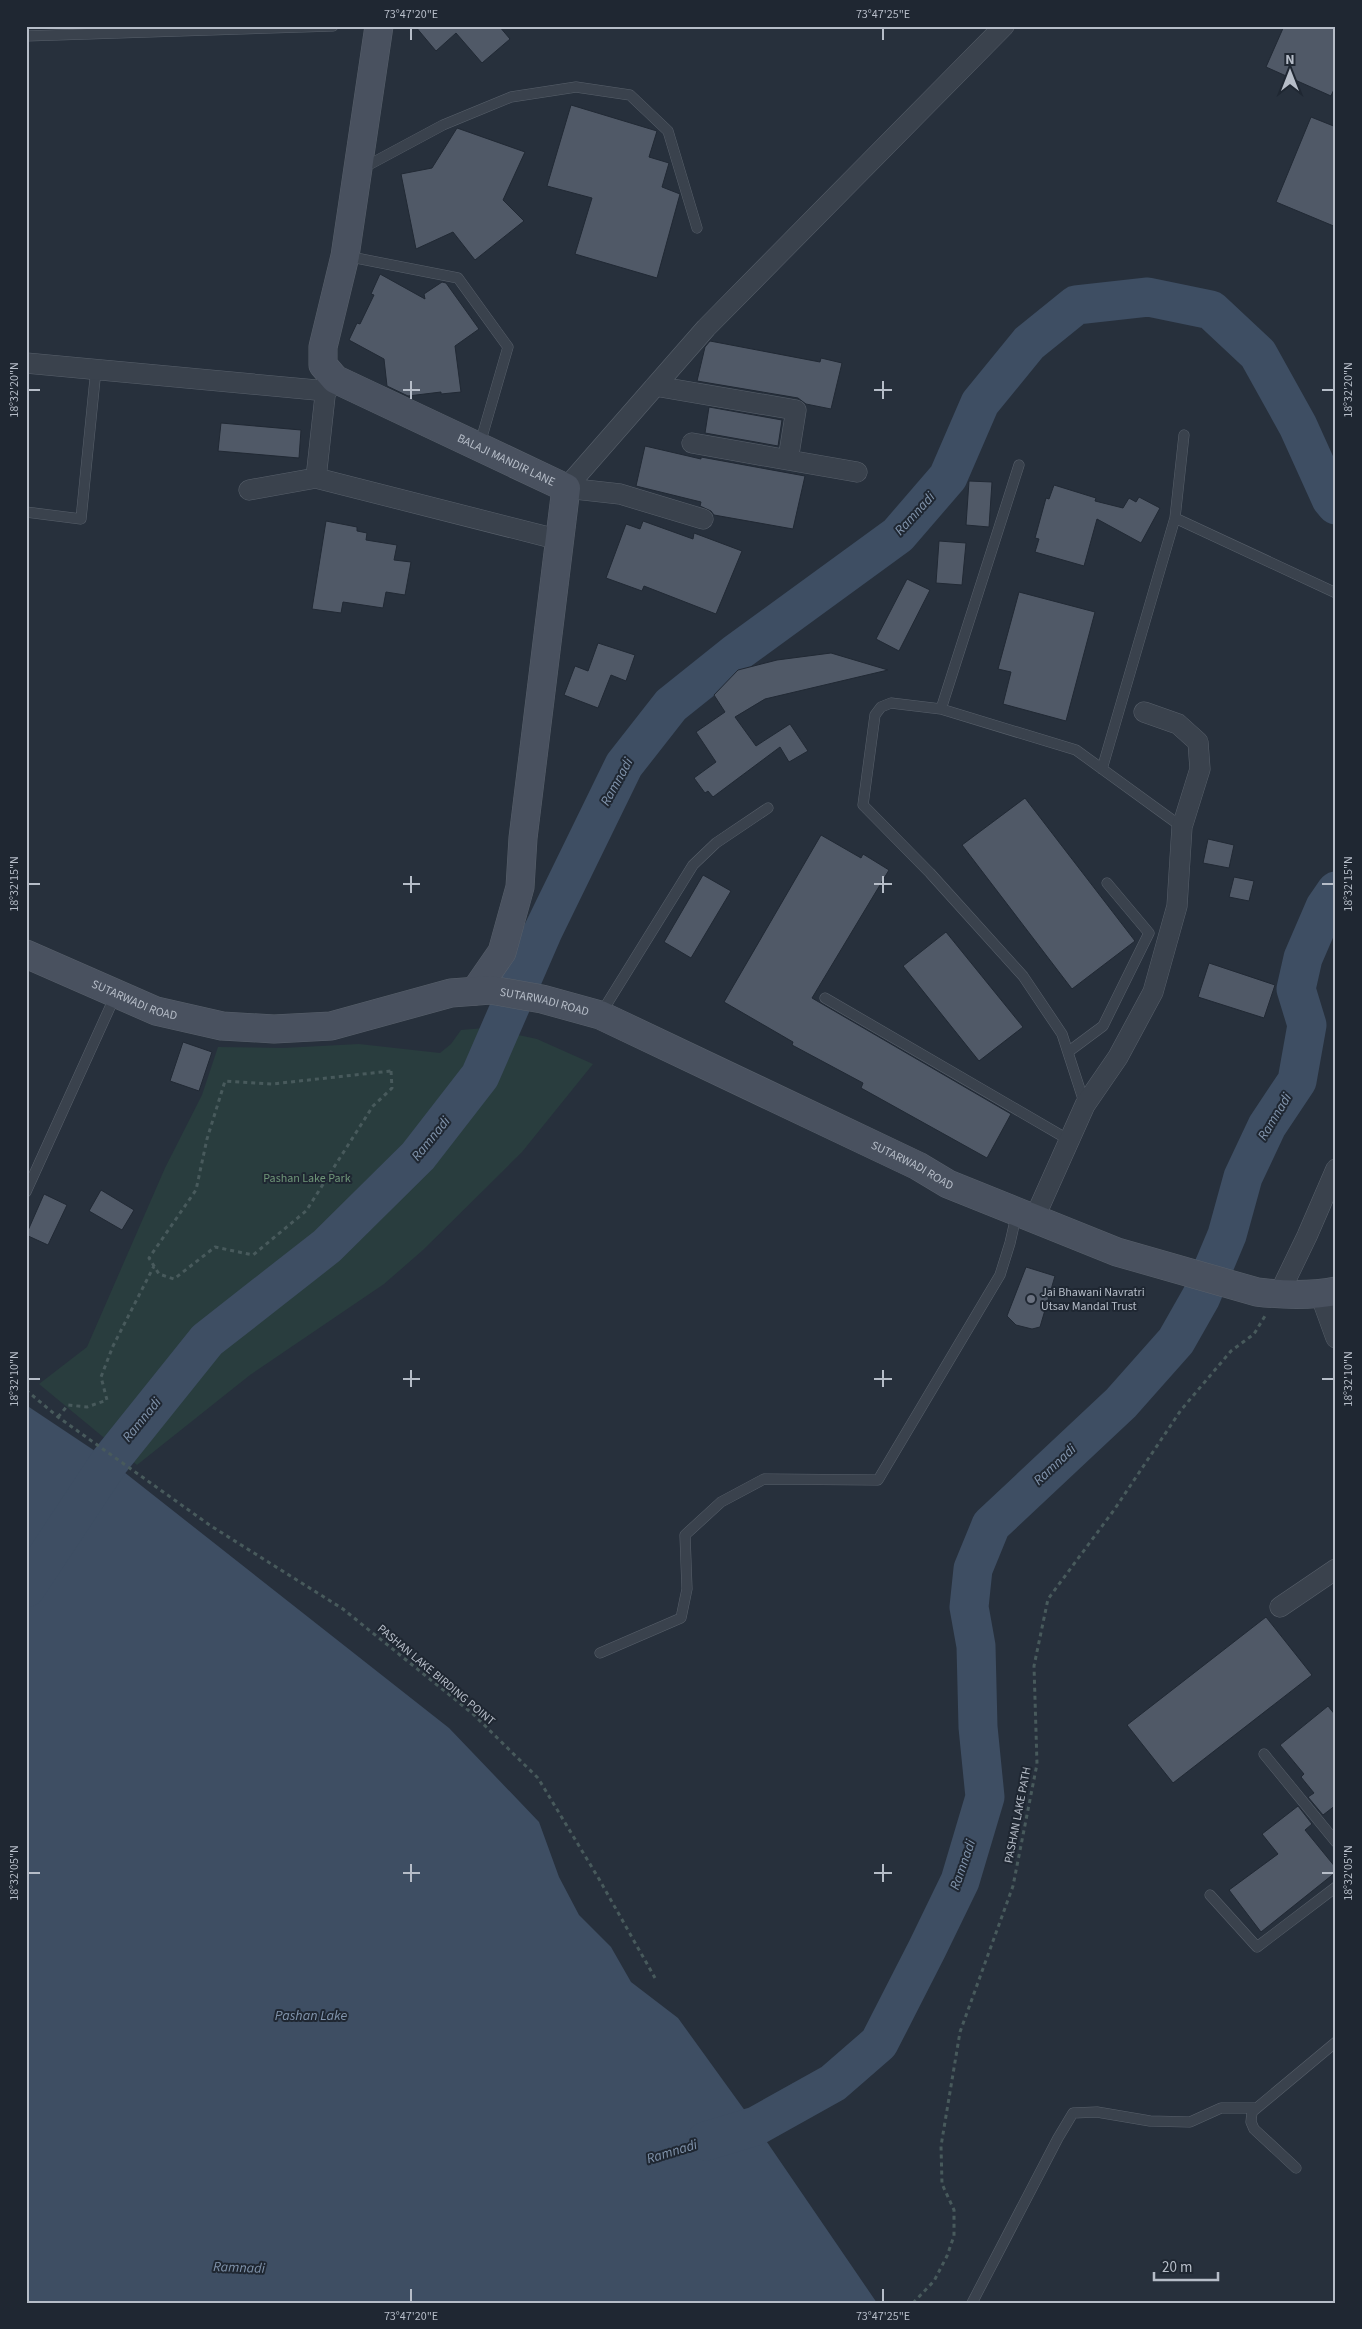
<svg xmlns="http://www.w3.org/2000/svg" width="1362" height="2329" viewBox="0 0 1362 2329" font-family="'Source Sans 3',sans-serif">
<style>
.green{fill:#293d3e}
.water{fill:#3e4e63}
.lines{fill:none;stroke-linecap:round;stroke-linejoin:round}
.river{stroke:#3e4e63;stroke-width:39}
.building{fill:#505967;stroke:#212934}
.lane-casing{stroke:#58606b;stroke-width:11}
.street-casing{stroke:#58606b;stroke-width:21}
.secondary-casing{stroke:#58606b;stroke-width:29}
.path{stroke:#485a5c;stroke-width:3;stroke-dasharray:4 4;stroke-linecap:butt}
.lane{stroke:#3a424d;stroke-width:10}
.street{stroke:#3a424d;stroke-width:20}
.secondary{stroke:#49515f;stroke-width:28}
.ticks{fill:none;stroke:#b6bdc8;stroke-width:2}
.worship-dot{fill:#6b7280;stroke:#1f2732;stroke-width:2}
.labels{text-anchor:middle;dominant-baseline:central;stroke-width:4;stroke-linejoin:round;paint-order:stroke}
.street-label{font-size:12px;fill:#b6bdc8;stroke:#1f2732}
.park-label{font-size:12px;fill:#6f9678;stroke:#1f2732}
.poi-label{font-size:12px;fill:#b6bdc8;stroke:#1f2732;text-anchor:start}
.water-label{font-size:14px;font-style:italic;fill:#8194ac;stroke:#1f2732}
.neatline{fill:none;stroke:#b6bdc8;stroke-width:2}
.ticks-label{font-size:12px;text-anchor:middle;fill:#b6bdc8}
</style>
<rect width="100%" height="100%" fill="#27303c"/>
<path class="green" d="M485,1028L537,1039L593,1064L522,1152L423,1250L384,1284L250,1375L137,1465L39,1384L87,1347L165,1168L202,1095L218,1047L283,1048L359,1044L440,1053L451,1044L461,1030Z"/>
<path class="water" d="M26,1405L110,1461L449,1728L539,1822L559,1877L579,1915L611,1947L631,1982L678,2018L756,2126L877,2303H26Z"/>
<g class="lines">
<path class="river" d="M26,1588L110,1461L207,1340L327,1246L418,1156L480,1076L543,931L624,765L671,705L736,653L898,535L948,477L980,403L1029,343L1076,305L1148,297L1211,310L1258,354L1298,426L1331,499L1336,505
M706,2141L756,2126L833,2083L879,2043L927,1949L960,1881L985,1797L978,1727L976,1646L969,1607L973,1569L991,1525L1121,1403L1176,1341L1201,1297L1227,1235L1243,1177L1267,1126L1297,1081L1307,1025L1296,989L1303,958L1325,907L1336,891"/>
</g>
<path class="building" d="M415,26H499L510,39L482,63L456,33L436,51Z
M1284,26H1336V85L1331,96L1266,67Z
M571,105L657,131L649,157L669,163L662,187L680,194L657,278L575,254L592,198L547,186Z
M1311,117L1336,127V227L1276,202Z
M457,128L525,152L503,200L524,221L475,260L453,232L416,249L401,174L432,168Z
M380,274L425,299L424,294L442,282L446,283L479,329L455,346L461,392L441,394V392L408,396L387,386L384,359L349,340L357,323L360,324L374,295L371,294Z
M710,341L820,362L821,358L842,363L831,409L806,404L798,398L697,381L705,347Z
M709,407L782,420L778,446L705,433Z
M221,423L301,430L299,458L218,451Z
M645,446L701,459V457L805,476L793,529L714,515L711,511L700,506L701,502L636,486Z
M969,481L992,482L989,527L966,525Z
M1054,485L1096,498L1095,501L1123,508L1129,498L1136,502L1139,497L1160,508L1141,543L1097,519L1084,566L1035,552L1039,539L1035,538L1046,498L1049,499Z
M326,521L357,527V531L367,533L366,540L397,545L394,560L411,562L405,595L386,592L383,608L343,602L341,613L312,609Z
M643,521L693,539L694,533L742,551L716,614L644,586L642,591L606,578L626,524L640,529Z
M939,541L966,543L962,585L936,583Z
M907,579L930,590L899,651L876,639Z
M1019,592L1095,612L1066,721L1003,704L1011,672L998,669Z
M598,643L635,655L626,681L611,675L598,708L564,695L575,666L588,671Z
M831,653L888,670L765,699L735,717L756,746L790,724L808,751L789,762L780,747L713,797L708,791L705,793L694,778L716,762L696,732L725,712L714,695L738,670L777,660Z
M1025,798L1135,941L1072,989L962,845Z
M821,835L861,858L863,854L889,870L812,998L1011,1114L987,1158L861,1088L863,1083L792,1045L793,1042L724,1002Z
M1208,839L1234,845L1229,868L1203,863Z
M703,875L731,891L691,958L664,942Z
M1234,877L1254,881L1249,901L1229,897Z
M946,932L1023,1027L979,1061L903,966Z
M1209,963L1275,985L1264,1018L1198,997Z
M183,1042L212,1052L199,1091L170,1081Z
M101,1190L134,1210L122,1230L89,1211Z
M44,1194L67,1205L48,1245L26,1235Z
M1026,1267L1055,1276L1040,1327L1032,1329L1016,1325L1007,1316Z
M1266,1617L1312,1675L1173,1783L1127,1725Z
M1328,1706L1336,1716V1805L1323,1815L1308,1797L1314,1793L1301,1777L1304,1774L1280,1745Z
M1298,1806L1312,1824L1305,1830L1336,1868V1872L1261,1932L1229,1890L1278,1854L1262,1834Z"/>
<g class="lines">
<g class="lane-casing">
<path id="lane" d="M26,36L333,26
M361,169L443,125L511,97L576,87L630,95L668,131L697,228
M346,256L458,278L508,347L479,447
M26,512L81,519L96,369
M1175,518L1336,593
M941,709L1019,465
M1102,769L1175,518L1184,435
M825,998L1069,1140
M600,1015L693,865L716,843L768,808
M1068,1052L1103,1026L1149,933L1107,883
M1085,1105L1062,1034L1023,976L930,873L863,805L875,715L881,707L891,703L941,709L1076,750L1182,827
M26,1192L116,994
M600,1653L681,1618L687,1589L685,1535L721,1502L764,1479L878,1480L1000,1275L1010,1243L1017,1212
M1264,1754L1336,1842
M1210,1895L1257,1947L1336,1887
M1296,2168L1254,2129L1251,2122L1252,2112L1336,2042
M972,2303L1058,2138L1073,2113L1097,2112L1150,2121L1190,2122L1221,2108H1255"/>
</g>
<g class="street-casing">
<path id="street" d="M26,363L327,391
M655,386L796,410L788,460L692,443
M788,460L857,472
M316,478L560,540
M566,488L706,328L1004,26
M566,488L620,494L703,519
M249,490L316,478L327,378
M1034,1219L1085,1105L1118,1057L1153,992L1177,906L1182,827L1200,769L1198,742L1178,724L1144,712
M1279,1294L1307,1236L1336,1169
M1320,1294L1336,1338
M1280,1607L1336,1569"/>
</g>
<g class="secondary-casing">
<g id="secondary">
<path id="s1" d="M379,26L345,256L323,347V365L335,379L566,488L523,838L520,887L502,952L475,991"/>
<path id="s2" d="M26,954L156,1011L222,1026L274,1029L331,1026L451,993L491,990L542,999L600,1015L918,1166L948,1184L1117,1252L1257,1292C1283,1295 1310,1296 1336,1291"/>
</g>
</g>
<path class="path" d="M391,1071L392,1088L373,1106L306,1211L253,1255L215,1247L174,1279L159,1274L149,1258L196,1190L207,1139L225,1081L272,1084Z
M26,1390L58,1417L211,1526L343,1609L473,1714L538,1778L599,1879L655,1978
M58,1417L68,1405L87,1407L107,1400L101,1377L113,1346L154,1266
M913,2303L934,2281L947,2256L954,2236V2210L942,2184L941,2146L960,2032L1013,1886L1037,1764L1034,1666L1048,1599L1114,1510L1181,1410L1231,1351L1254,1334L1265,1316"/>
<use href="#lane" class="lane"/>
<use href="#street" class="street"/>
<use href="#secondary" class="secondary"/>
</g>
<path class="ticks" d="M411,28V40M883,28V40M411,381V399M883,381V399M28,390H40M403,390H420M874,390H892M1322,390H1334M411,876V893M883,876V893M28,884H40M403,884H420M874,884H892M1322,884H1334M411,1370V1387M883,1370V1387M28,1379H40M403,1379H420M874,1379H892M1322,1379H1334M411,1864V1882M883,1864V1882M28,1873H40M403,1873H420M874,1873H892M1322,1873H1334M411,2289V2302M883,2289V2302"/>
<circle class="worship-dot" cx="1031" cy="1299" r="5"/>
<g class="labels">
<g class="street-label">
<text stroke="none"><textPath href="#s1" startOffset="552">BALAJI MANDIR LANE</textPath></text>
<text stroke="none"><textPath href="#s2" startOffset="118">SUTARWADI ROAD</textPath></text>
<text stroke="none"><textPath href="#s2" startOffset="538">SUTARWADI ROAD</textPath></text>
<text stroke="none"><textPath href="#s2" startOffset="942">SUTARWADI ROAD</textPath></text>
<text transform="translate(436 1675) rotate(40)">PASHAN LAKE BIRDING POINT</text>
<text transform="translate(1018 1815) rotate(-79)">PASHAN LAKE PATH</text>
</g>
<g class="park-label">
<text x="307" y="1178">Pashan Lake Park</text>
</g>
<g class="poi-label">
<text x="1041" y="1292">Jai Bhawani Navratri<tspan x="1041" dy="14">Utsav Mandal Trust</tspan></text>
</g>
<g class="water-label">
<text transform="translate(915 514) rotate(-48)">Ramnadi</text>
<text transform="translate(617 782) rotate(-61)">Ramnadi</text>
<text transform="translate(1275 1117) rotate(-59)">Ramnadi</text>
<text transform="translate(431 1139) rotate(-51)">Ramnadi</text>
<text transform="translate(142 1420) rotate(-51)">Ramnadi</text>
<text transform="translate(1055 1465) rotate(-43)">Ramnadi</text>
<text transform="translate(963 1865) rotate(-71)">Ramnadi</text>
<text x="311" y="2016">Pashan Lake</text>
<text transform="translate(672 2152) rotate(-17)">Ramnadi</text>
<text transform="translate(239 2268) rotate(2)">Ramnadi</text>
</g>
</g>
<rect width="1362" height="2329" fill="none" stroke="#1f2732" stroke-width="55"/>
<g transform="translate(1290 72)" stroke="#1f2732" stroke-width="4" paint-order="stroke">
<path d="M0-4L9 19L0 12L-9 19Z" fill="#b6bdc8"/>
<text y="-8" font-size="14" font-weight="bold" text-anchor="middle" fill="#b6bdc8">N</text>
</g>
<path d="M1154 2272v8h64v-8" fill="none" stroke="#b6bdc8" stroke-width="2.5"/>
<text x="1162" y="2272" font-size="15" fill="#b6bdc8" stroke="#1f2732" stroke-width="4" paint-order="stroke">20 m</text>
<rect x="28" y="28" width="1306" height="2274" class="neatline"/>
<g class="ticks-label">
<text x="411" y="18">73°47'20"E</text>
<text x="883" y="18">73°47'25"E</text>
<text transform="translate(14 390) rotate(-90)" y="4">18°32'20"N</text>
<text transform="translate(1348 390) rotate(-90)" y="4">18°32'20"N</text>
<text transform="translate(14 884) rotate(-90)" y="4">18°32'15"N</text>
<text transform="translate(1348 884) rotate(-90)" y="4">18°32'15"N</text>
<text transform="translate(14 1379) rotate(-90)" y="4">18°32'10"N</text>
<text transform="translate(1348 1379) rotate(-90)" y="4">18°32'10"N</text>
<text transform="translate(14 1873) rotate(-90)" y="4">18°32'05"N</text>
<text transform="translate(1348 1873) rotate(-90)" y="4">18°32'05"N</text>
<text x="411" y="2320">73°47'20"E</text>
<text x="883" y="2320">73°47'25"E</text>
</g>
</svg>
